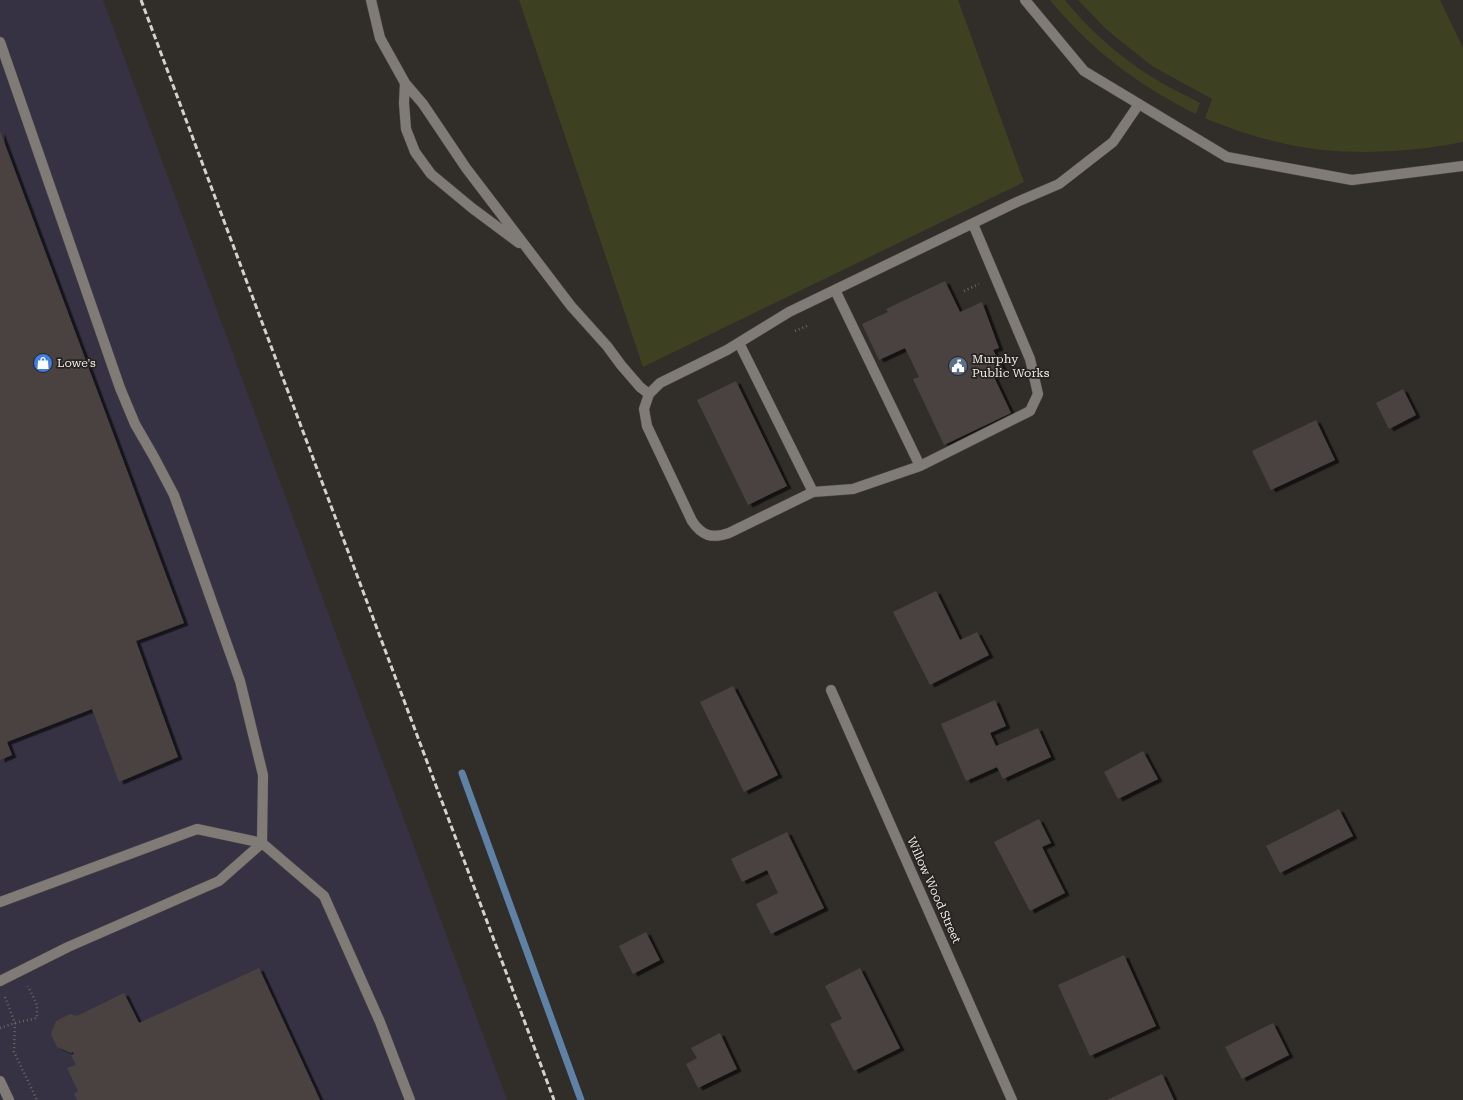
<svg xmlns="http://www.w3.org/2000/svg" width="1463" height="1100" viewBox="0 0 1463 1100" font-family="'Roboto Serif',serif">
<style>
.commercial{fill:#363243}
.green{fill:#3d4021}
.lines{fill:none;stroke-linecap:round;stroke-linejoin:round}
.stream{stroke:#5f81a5;stroke-width:7}
.building{fill:#484340;filter:url(#shadow)}
.lane-casing{stroke:#4b4845;stroke-width:11}
.street-casing{stroke:#4b4845;stroke-width:11}
.path{stroke:#696562;stroke-width:2.5;stroke-dasharray:1 3;stroke-linecap:butt}
.lane{stroke:#807b77;stroke-width:10}
.street{stroke:#807b77;stroke-width:10}
.rail{stroke:#d4d1ce;stroke-width:3;stroke-dasharray:6 3;stroke-linecap:butt}
.labels{text-anchor:middle;dominant-baseline:central;stroke-width:3.5;stroke-linejoin:round;paint-order:stroke}
.poi-label{font-size:12px;fill:#ebe8e5;stroke:#272320;text-anchor:start}
.street-label{font-size:12px;fill:#ebe8e5;stroke:#272320}
</style>
<defs>
<filter id="shadow"><feDropShadow dx="4.5" dy="2.5" stdDeviation="0" flood-color="#0009"/></filter>
</defs>
<rect width="100%" height="100%" fill="#312d29"/>
<path class="commercial" d="M0,0H103L507,1100H0Z"/>
<path class="green" d="M519,0H958L1024,182L643,367Z
M1050,0H1065C1090,31 1123,60 1157,80C1171,89 1186,95 1200,103L1196,114C1139,86 1091,50 1050,0Z
M1078,0H1440L1463,48V142C1400,154 1335,157 1273,141C1251,136 1230,128 1209,120L1205,118L1212,99L1152,66L1107,30Z"/>
<g class="lines">
<path class="stream" d="M462,773L581,1100"/>
</g>
<path class="building" d="M0,131L184,623L136,641L178,757L119,782L92,709L7,742L12,755L0,760Z
M945,281L960,312L982,302L999,348L993,350L1005,372L994,377L1011,413L944,445L913,379L919,377L905,348L879,360L862,324L888,312L886,309Z
M736,381L787,486L748,505L697,400Z
M1403,389L1416,415L1389,429L1376,403Z
M1316,420L1335,460L1271,490L1252,451Z
M936,591L960,640L977,632L989,655L930,685L893,612Z
M733,686L778,775L744,792L700,702Z
M995,700L1006,726L990,733L996,746L1038,728L1051,757L1003,779L997,767L966,781L941,724Z
M1143,751L1158,779L1118,799L1104,772Z
M1339,809L1353,836L1280,873L1266,846Z
M1039,819L1051,843L1042,847L1065,893L1030,911L994,842Z
M787,832L824,908L771,934L756,904L778,893L767,870L742,882L731,859Z
M646,932L660,960L633,974L619,946Z
M1124,955L1156,1026L1090,1056L1058,985Z
M259,968L320,1100H77L74,1094L78,1091L67,1068L76,1065L71,1055L74,1054L73,1052L71,1053L57,1047L51,1034L56,1021L70,1014L77,1016L124,993L139,1023Z
M860,968L900,1048L854,1071L830,1024L842,1019L825,986Z
M1273,1023L1289,1055L1242,1079L1225,1047Z
M720,1033L737,1069L698,1088L686,1064L697,1058L691,1048Z
M1162,1074L1174,1100H1107Z"/>
<g class="lines">
<g class="lane-casing">
<path id="lane" d="M371,0L380,38L405,83L423,104L466,168L571,306L607,346L621,365L640,387L649,394
M1025,0L1084,71L1227,157L1352,180L1463,166
M0,42L120,388L135,424L154,457L174,495L240,681L263,775L262,843L219,881L68,947L0,981
M405,83L404,103L406,129L415,152L431,174L472,208L519,243
M973,224L1030,359L1038,394L1030,411L920,466L853,489L813,492L729,533C712,539 702,536 692,521L647,426L644,409L649,394L660,383L727,350L789,312L1017,202L1059,184L1113,142L1139,104
M835,290L920,466
M739,343L813,492
M0,902L197,829L262,843L324,896L380,1022L410,1100
M0,1081L9,1100"/>
</g>
<g class="street-casing">
<path id="street" d="M831,690L1012,1100"/>
</g>
<path class="path" d="M964,291L979,284
M795,331L809,325
M5,997L15,1023L14,1052L37,1100
M0,1028L15,1023L37,1018V1005L28,986"/>
<use href="#lane" class="lane"/>
<use href="#street" class="street"/>
<path class="rail" d="M141,0L554,1100"/>
</g>
<defs>
<g id="shop-disc" transform="scale(1)"><circle r="9.5" fill="#3f7fe0" stroke="#272320"/><path d="M-5-2.5h2.3a2.7 3.5 0 0 1 5.4 0H5L5.5 6h-11ZM-1.5-2.5h3a1.5 2.3 0 0 0-3 0Z" fill="#fff"/></g>
<g id="civic-disc" transform="scale(1)"><circle r="9.5" fill="#5c6f8a" stroke="#272320"/><path d="M-.6-6.5H3V-4.5H.6V-3L4-1V1h2V6H-6V1h2V-1L-.6-3ZM-1.2 2.5V6h2.4V2.5Z" fill="#fff"/></g>
</defs>
<g fill-rule="evenodd">
<use href="#shop-disc" x="43" y="363"/>
<use href="#civic-disc" x="958" y="366"/>
</g>
<g class="labels">
<g class="poi-label">
<text x="972" y="359">Murphy<tspan x="972" dy="14">Public Works</tspan></text>
<text x="57" y="363">Lowe's</text>
</g>
<g class="street-label">
<text transform="translate(934 890) rotate(66)">Willow Wood Street</text>
</g>
</g>
</svg>
